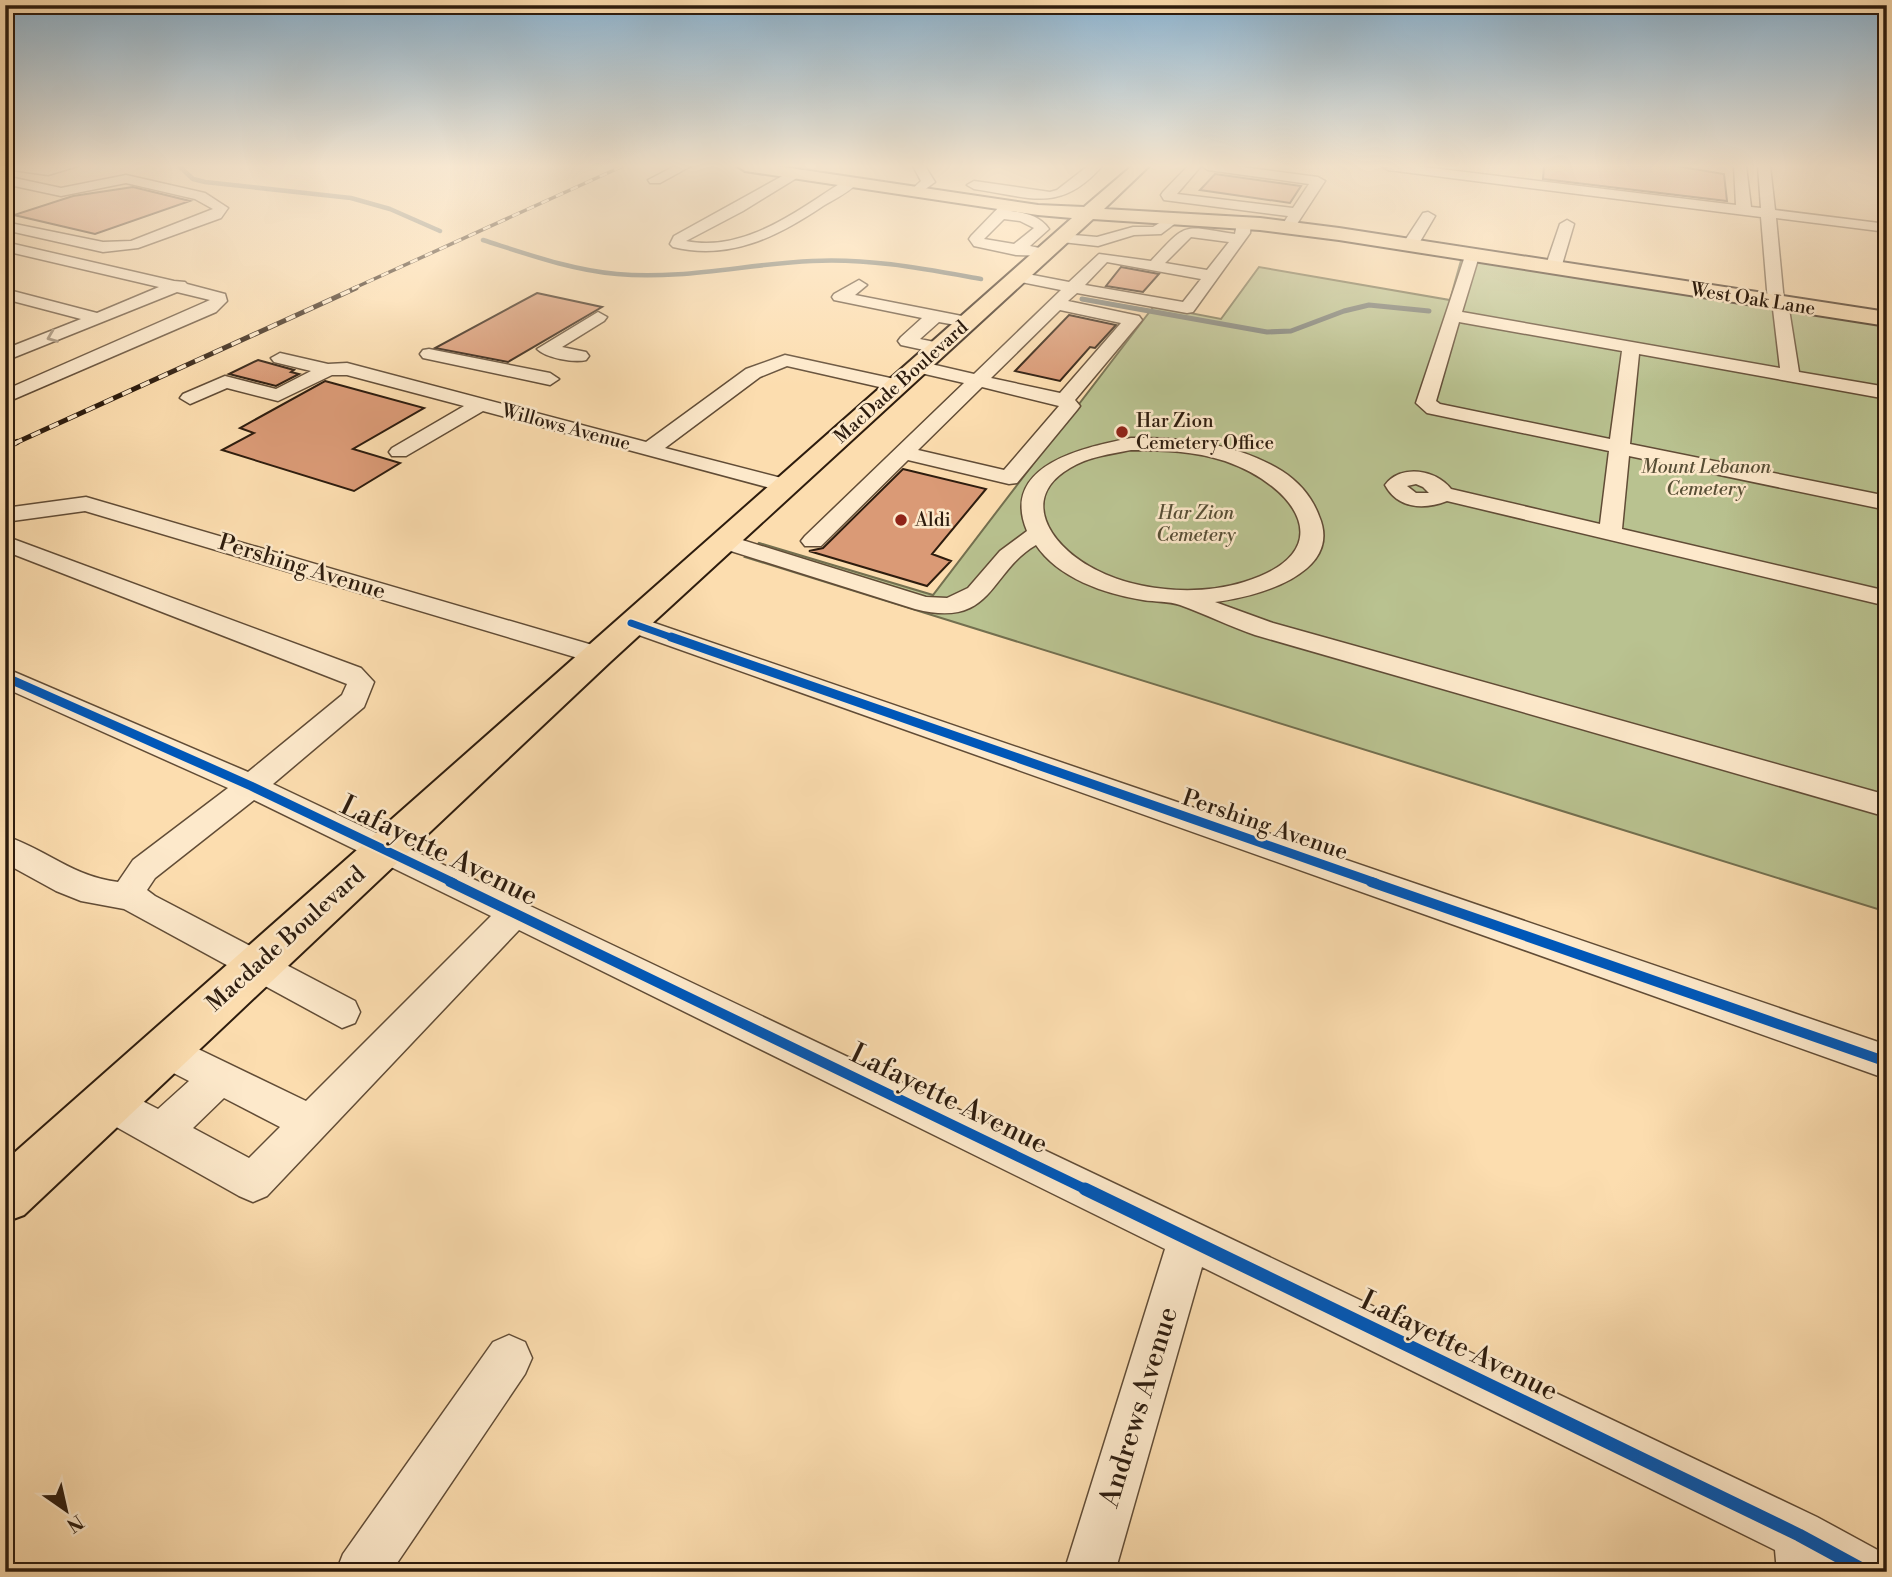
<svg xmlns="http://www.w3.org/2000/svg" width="1892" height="1577" viewBox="0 0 1892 1577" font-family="'Libre Bodoni',serif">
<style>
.green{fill:#b9c290;stroke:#736f4f;stroke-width:2}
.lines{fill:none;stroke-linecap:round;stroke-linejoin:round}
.stream-far1{stroke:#757a73;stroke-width:4.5}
.stream{stroke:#757a73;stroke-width:5}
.building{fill:#da9a76;stroke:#2d1c0e;stroke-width:2}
.minor-casing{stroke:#614c36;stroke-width:3}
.major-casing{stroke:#2d1c0e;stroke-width:4}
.minor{fill:#fde9cb;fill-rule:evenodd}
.major{fill:#fcddaf;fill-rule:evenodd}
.rail-far2-casing{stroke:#2d1c0e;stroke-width:3.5}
.rail-far1-casing{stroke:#2d1c0e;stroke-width:5}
.rail-casing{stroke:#2d1c0e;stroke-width:6}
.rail-far2{stroke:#fde9cb;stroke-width:2.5;stroke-dasharray:8;stroke-linecap:butt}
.rail-far1{stroke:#fde9cb;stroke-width:3.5;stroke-dasharray:10;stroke-linecap:butt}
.rail{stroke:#fde9cb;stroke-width:4.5;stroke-dasharray:12;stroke-linecap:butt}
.cycleway-far3-casing{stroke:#fde9cb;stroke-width:10}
.cycleway-far2-casing{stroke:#fde9cb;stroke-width:13}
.cycleway-far1-casing{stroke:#fde9cb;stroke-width:15}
.cycleway-casing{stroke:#fde9cb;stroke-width:18}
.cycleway-far3{stroke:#0057b8;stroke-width:7}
.cycleway-far2{stroke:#0057b8;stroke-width:9}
.cycleway-far1{stroke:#0057b8;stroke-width:10}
.cycleway{stroke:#0057b8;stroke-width:13}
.oneway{stroke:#9f8d76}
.poi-dot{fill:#8f2418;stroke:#fde9cb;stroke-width:2.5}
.labels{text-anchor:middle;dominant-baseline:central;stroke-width:5;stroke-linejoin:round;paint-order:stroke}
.far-street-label{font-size:19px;fill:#2d1c0e;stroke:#fde9cb}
.far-poi-label{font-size:19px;fill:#2d1c0e;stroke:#fde9cb;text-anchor:start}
.far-park-label{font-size:19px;font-style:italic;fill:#574e35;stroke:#fde9cb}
.street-label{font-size:23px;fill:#2d1c0e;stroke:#fde9cb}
.near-street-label{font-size:28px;fill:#2d1c0e;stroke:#fde9cb}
</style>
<rect width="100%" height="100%" fill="#fcddaf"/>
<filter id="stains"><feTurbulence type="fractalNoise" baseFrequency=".00286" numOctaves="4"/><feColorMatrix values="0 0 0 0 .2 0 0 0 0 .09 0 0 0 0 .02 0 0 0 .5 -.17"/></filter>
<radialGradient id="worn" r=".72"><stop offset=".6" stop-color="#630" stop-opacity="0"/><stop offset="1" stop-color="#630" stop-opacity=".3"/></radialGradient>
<path class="green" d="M1462,257L1887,324V912L745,557L759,543L933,595L1154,306L1221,319L1259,267L1450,300Z"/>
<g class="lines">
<path class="stream-far1" d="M179,166L193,179L205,182L351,198L390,209L440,231
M483,240C527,254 571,270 617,274C682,280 747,264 812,261C870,258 925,269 981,279"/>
<path class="stream" d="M1082,299L1267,332L1291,331L1344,311L1369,305L1429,311"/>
</g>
<path class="building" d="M1544,166H1676L1724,174L1727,201L1543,179Z
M1215,174L1301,186L1290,203L1200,190Z
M133,187L190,201L95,234L14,215L73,196Z
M1121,267L1159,274L1143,292L1106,286Z
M537,293L602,307L508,362L435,348Z
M1069,315L1116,325L1095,348L1090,347L1060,381L1015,371Z
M258,360L294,370L291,372L299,374L276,386L229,374Z
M325,381L424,408L353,449L400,463L354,491L222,450L254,433L240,428Z
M903,469L986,489L932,554L951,561L927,586L809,551L823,548Z"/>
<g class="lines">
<g class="minor-casing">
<path id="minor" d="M13,166H78L48,175L13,170Z
M675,166H691L660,183H650L648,180Z
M913,166H925L935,182L916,196L909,192L921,181Z
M1088,166H1102C1060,214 1030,197 974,189L967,185L974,181L1050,192L1057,190Z
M1188,166H1201L1177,194L1293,208L1309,184L1208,170L1202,166H1234L1318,177L1325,181L1293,230L1288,231L1281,227L1288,216L1164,200L1161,195L1163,192Z
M1382,166H1416L1736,205L1734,166H1746L1751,207L1761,208L1758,166H1770L1775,210L1887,224V232L1776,218L1784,302L1789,309L1799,372L1887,387V399L1639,354L1630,444L1887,496V510L1629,456L1622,529L1887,591V606L1447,501C1424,510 1398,509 1385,485C1400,464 1436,469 1451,489L1600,524L1609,451L1427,413L1416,403L1466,253L1471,251L1479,256L1462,312L1780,368L1773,309L1768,302L1761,217L1388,170ZM1459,322L1622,351L1610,439L1440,404L1436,401ZM1416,484L1423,487L1429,493H1416L1407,486Z
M795,169L800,170V176L743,211L686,241C746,253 799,209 847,179H857L859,182C849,192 835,199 823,206C777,237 729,261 673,247L670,244L674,236Z
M126,175L205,193L228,208L221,218L138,248L103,252L5,230V222L103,242L131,241L213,209L195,199L126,183L61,196L5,184V176L61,188Z
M1008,202L1015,206L1011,211C1026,213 1040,216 1049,229L1030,246L1049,250L1052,253L1049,256L1016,255L974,246L969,239L971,236L1003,203ZM1004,219L1020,221L1034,228L1014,244L984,239Z
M1428,212L1435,216L1418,245L1415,248H1405L1402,245L1423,213Z
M1172,215L1179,219L1177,222L1161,234L1134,235L1098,246L1062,242L1055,238L1062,234L1097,237L1133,227H1153Z
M1244,219L1251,223L1250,233L1193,312L1187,313L1077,293L1068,301L1139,316L1142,320L1075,400L1080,406L1077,410L1017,483L1009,484L908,460L821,546H805L801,541L805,536L964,383L912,371L909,367L912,363L918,361L974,374L1061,290L1011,280L1009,277L1011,274L1017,272L1069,282L1099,254L1151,261C1188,221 1182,226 1235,234L1237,223ZM1191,237L1229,242L1207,270L1165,263ZM1107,262L1201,279L1183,302L1085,285ZM1060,310L1121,323L1060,393L991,378ZM982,387L1059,406L1004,470L918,450Z
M1567,220L1574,224L1561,268L1559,271H1547L1545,268L1560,224Z
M5,242L174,281L185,282L187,284L225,294L227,301L216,312L5,403V390L210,300L177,292L5,361V349L81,319L5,299V289L97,313L159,287L5,251Z
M859,280L867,285L855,295L967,317L976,322L967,327L939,322L920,339L944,344L947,348L944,352L938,353L901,345L898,341L901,337L922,318L834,300L832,297L834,294Z
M598,312L607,317L604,321L562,347L586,352L589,356L586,360C574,363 546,358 537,349Z
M429,349L550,373L559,379L550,385L423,358L420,354L423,350Z
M280,353L328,364L347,363L646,442L746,369L785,355L904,381L906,385L897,391L787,366L760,377L665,448L793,481L796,486L793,491L785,492L483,411L406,456H392L389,452L392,448L464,406L347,375H332L278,401L227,388L190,404L180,398L183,394L225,376L276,389L311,371L274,362L271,358Z
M1131,438C1182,437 1237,443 1282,471C1299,482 1312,497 1319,516C1344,574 1255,597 1215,602L1273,623L1887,795V817L1255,635C1229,626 1205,614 1180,605C1169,601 1155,602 1143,600C1105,594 1058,578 1036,545C988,573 994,629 915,609L715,546L711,541L715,536L723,534L926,597L947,598L968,588L1000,551L1027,531C999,464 1086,447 1131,438ZM1131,450C1164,450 1194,451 1225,461C1297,486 1342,552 1244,582C1196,597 1132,591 1089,566C1050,544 1019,498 1070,468C1088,457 1110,454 1131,450Z
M86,497L606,649L610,655L606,661L597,663L588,661L85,511L5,522V508Z
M5,536L361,668L374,682L364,707L273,784L1817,1517L1885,1554L1887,1572H1777L1775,1550L1202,1267L1115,1572H1064L1165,1249L519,930L267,1196L253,1202L239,1196L95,1115L90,1102L95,1089L109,1084L158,1109L189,1081L152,1062L147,1050L152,1038L165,1033L306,1101L491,916L254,800L155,878L147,890L155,896L355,1001L360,1012L355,1023L342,1028L124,909L81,901L56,891L5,863V836C46,849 73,877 118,882L133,860L228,788L5,688V668L248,772L342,695L347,684L5,551ZM224,1098L280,1127L249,1158L193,1128Z
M631,615L1887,1045V1079L622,629L618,623L622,617Z
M509,1335L525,1342L532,1358L525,1374L391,1572H336L343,1554L493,1342Z"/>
</g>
<g class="major-casing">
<path id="major" d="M737,166H776L1038,205L1084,207L1132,166H1149L1104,209L1260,218L1339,228L1887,312V326L1339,240L1260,230L1093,219L609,663L24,1215L5,1222V1161L1072,218L1038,215L745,171Z"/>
</g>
<use href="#minor" class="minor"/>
<use href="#major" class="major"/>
<g class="rail-far2-casing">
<path id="rail-far2" d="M352,289L623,166"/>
</g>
<g class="rail-far1-casing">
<path id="rail-far1" d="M13,444L356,288"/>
</g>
<g class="rail-casing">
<path id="rail" d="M5,448L17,442"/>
</g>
<use href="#rail-far2" class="rail-far2"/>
<use href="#rail-far1" class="rail-far1"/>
<use href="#rail" class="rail"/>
<g class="cycleway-far3-casing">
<path id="cycleway-far3" d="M631,623L676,639"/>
</g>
<g class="cycleway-far2-casing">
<path id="cycleway-far2" d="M671,637L1376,883
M5,677L251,786L454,883"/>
</g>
<g class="cycleway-far1-casing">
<path id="cycleway-far1" d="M450,882L1089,1191
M1371,882L1887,1062"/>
</g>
<g class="cycleway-casing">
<path id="cycleway" d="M1085,1189L1799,1535L1867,1572"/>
</g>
<use href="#cycleway-far3" class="cycleway-far3"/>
<use href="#cycleway-far2" class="cycleway-far2"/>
<use href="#cycleway-far1" class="cycleway-far1"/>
<use href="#cycleway" class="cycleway"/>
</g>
<defs><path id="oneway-chevron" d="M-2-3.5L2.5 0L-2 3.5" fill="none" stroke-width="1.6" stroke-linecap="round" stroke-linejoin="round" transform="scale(1.75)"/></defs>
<use class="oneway" href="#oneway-chevron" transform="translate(52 337) rotate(158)"/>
<linearGradient id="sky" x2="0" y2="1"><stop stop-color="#8db6d4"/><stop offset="0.43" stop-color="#fef0db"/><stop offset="1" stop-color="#fef0db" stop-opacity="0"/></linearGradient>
<rect width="1892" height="386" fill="url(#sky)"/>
<g class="poi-dot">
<circle cx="1122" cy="432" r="7"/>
<circle cx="901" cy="520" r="7"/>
</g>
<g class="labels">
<g class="far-street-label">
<text transform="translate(1753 299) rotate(9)">West Oak Lane</text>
<text transform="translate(901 382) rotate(-42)">MacDade Boulevard</text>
<text transform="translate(566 427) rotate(15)">Willows Avenue</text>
</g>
<g class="far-poi-label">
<text x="1136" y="421">Har Zion<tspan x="1136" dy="22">Cemetery Office</tspan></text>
<text x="915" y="520">Aldi</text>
</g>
<g class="far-park-label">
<text x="1706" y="467">Mount Lebanon<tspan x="1706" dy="22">Cemetery</tspan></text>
<text x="1196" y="513">Har Zion<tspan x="1196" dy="22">Cemetery</tspan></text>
</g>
<g class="street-label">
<text transform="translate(302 567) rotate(17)">Pershing Avenue</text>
<text transform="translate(1265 825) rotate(19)">Pershing Avenue</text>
<text transform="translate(286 939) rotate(-42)">Macdade Boulevard</text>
</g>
<g class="near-street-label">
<text transform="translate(439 851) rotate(26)">Lafayette Avenue</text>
<text transform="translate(949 1099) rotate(26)">Lafayette Avenue</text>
<text transform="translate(1459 1346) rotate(26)">Lafayette Avenue</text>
<text transform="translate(1139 1407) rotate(-73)">Andrews Avenue</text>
</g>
</g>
<rect width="1892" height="1577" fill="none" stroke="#fcddaf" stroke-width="28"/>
<rect x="7" y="7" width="1878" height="1563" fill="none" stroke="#2d1c0e" stroke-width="3.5"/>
<rect x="14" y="14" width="1864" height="1549" fill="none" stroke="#2d1c0e" stroke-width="2"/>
<g transform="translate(66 1510) rotate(146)" stroke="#fde9cb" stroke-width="5" paint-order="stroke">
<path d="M0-5L12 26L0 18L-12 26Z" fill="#2d1c0e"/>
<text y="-10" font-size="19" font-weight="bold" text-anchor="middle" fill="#2d1c0e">N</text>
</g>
<rect width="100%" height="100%" filter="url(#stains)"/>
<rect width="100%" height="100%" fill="url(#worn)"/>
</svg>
